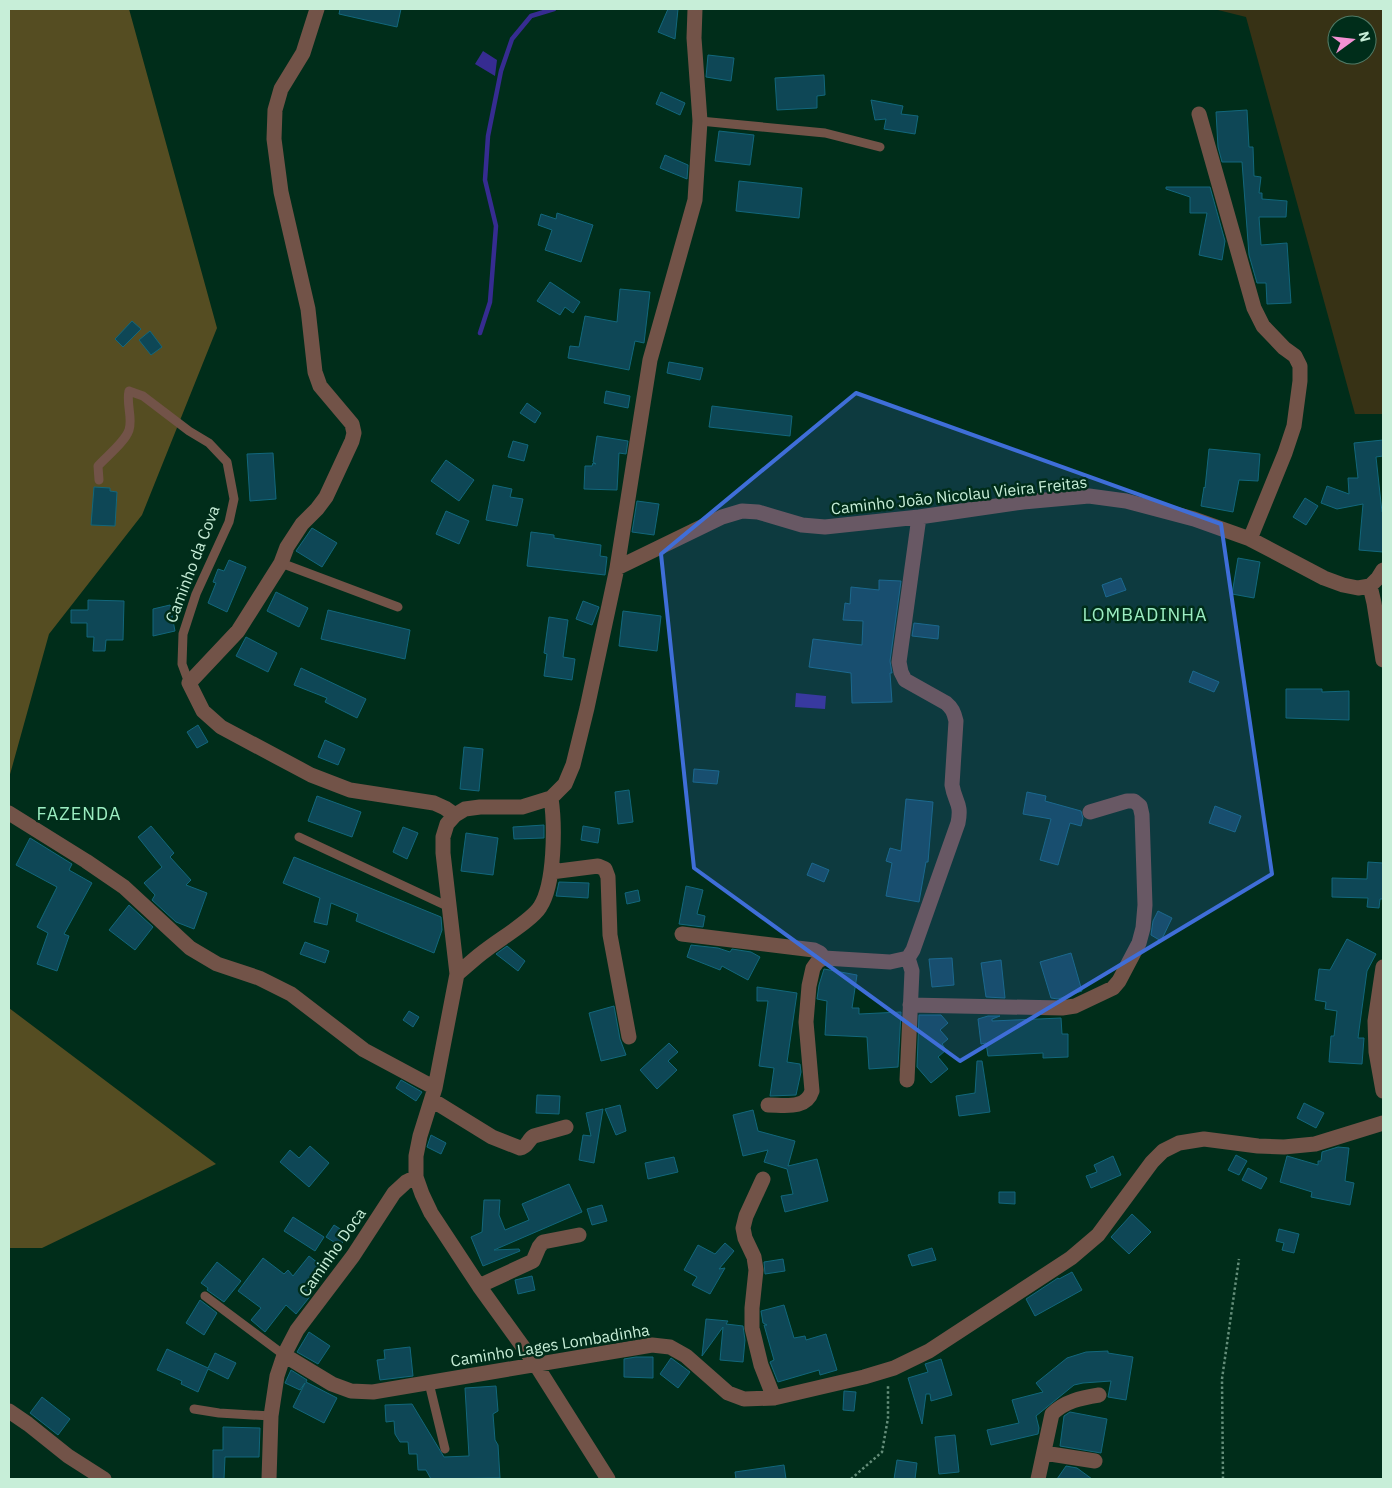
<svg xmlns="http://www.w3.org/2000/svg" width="1392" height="1488" viewBox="0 0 1392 1488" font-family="'IBM Plex Sans',sans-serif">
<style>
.green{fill:#373215;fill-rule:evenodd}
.forest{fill:#554d22}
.water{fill:#362c91}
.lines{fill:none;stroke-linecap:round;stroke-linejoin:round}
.stream{stroke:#362c91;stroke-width:4.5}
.building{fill:#0e4756;stroke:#12677c}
.path{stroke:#648e7a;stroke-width:2.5;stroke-dasharray:2.5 2.5;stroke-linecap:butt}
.lane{stroke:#725348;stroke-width:9}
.street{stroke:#725348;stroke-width:15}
.marked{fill:#3f6ed8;fill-opacity:0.2;stroke:#3f6ed8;stroke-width:4;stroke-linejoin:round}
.labels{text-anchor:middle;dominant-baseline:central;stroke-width:5;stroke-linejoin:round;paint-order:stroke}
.street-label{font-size:16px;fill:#c7eed8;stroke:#002d1a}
.neighbourhood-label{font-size:18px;letter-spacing:1px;fill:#9ceec2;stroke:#002d1a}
</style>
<rect width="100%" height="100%" fill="#002d1a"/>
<path class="green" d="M1214,9H1383V414H1355L1246,17ZM1337,25H1367V55H1337Z"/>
<path class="forest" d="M9,9H129L217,328L142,515L49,634L9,778Z
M9,1008L216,1164L42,1248H9Z"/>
<path class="water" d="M483,51L497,60L495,76L475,64Z
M796,693L826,696L825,709L795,707Z"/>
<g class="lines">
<path class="stream" d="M480,333L490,302L496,226L485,180L488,136L501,71L512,39L531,16L554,9"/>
</g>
<path class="building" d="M340,9H401L397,27L339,14Z
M668,9H678L675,39L658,32Z
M708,55L734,58L731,81L706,77Z
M824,75L825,95L817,96V108L777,110L775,78Z
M661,92L685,103L680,115L656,104Z
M871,100L903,106L901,114L918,116L915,134L884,129L886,119L875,120Z
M1247,110L1249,147H1253L1254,176L1261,177L1259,193H1262V199L1287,201L1286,217H1259L1261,245L1287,243L1291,303L1267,304L1266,283H1257L1249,255L1242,162H1222L1218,147L1216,112Z
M719,131L754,135L750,165L715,161Z
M665,155L688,165L687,179L660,168Z
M739,181L802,188L799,218L736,211Z
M1166,187H1210L1225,241L1222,260L1199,255L1207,213H1190V197L1166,189Z
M557,213L593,225L581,262L545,250L552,230L538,225L541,214L556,219Z
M550,282L580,302L573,313L565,307L560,315L537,301Z
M620,289L650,292L644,343L635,341L629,370L568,358L570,346L579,347L585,316L617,322Z
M132,321L141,329L123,347L115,339Z
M150,331L162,347L151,355L139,340Z
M669,362L703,368L700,380L667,373Z
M606,391L630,396L628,408L604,403Z
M527,403L541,413L535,423L520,413Z
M712,406L792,416L790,436L709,427Z
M597,436L628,441L626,454L619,453L617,490L584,489L585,466H592L593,463L596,464L593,462Z
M1383,440V456L1376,457L1382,512H1383V552L1359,550L1363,504L1337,509L1321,503L1327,486L1349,494L1348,478H1358L1354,443Z
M513,441L528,445L524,461L508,457Z
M1209,449L1260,454L1258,481L1239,480L1233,512L1201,506L1204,487L1205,488Z
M273,453L276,499L250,501L247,454Z
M446,460L474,480L459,501L431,481Z
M493,485L512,489L510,497L523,499L517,526L486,520Z
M94,487L110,488V491L117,492L115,526L91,525Z
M1305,498L1318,506L1306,525L1293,517Z
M637,501L659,504L654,535L632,532Z
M446,511L469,521L459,544L436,534Z
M312,528L337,543L322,567L296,551Z
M531,532L554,535V538L601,545L600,556L607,557L605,575L527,566Z
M1238,558L1260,562L1254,598L1232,594Z
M229,560L246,567L227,612L208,603L216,583L213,582L218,569L224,571Z
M1121,578L1126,590L1106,597L1102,585Z
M879,580L901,581L890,661L892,673H890L892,702L852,703L851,673L809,667L813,639L862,645L863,621L843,620L845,603L850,604L851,587L879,590Z
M276,592L308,608L299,627L267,611Z
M88,600L124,601L123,640H106L105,651H93L94,637H87V623H71V610H88Z
M583,601L599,607L592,625L576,619Z
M170,605L175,631L153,636V609Z
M328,610L410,630L405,659L321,639Z
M623,611L661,616L657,651L619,646Z
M549,617L568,620L563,657L575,659L572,680L544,676L547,654L544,653Z
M914,623L939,626L938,639L912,636Z
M246,637L277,653L268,672L236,656Z
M301,668L366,699L357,718L325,702L327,698L294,685Z
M1193,671L1219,682L1214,692L1189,682Z
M1286,689H1322V692L1349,691V720L1286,718Z
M198,725L208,742L197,748L187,732Z
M325,740L345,749L338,765L318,757Z
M464,747L483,749L479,791L460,789Z
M694,769L719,771L717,784L693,782Z
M629,790L633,822L618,824L615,792Z
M1027,792L1046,796L1045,801L1081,811L1083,818L1081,826L1070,823L1058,865L1040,860L1051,819L1023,814Z
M317,796L361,812L352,837L308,821Z
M906,799L933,802L928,862H926L919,902L886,896L892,863L886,861L890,848L901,851Z
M1215,806L1241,816L1235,832L1209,823Z
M544,825V838L514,839L513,827Z
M151,826L174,853L170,857L191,880L186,885L207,893L194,929L176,922L152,900L155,895L144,883L162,867L138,837Z
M583,826L600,829L598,843L581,840Z
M403,827L418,833L407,859L393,852Z
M466,833L498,838L493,875L461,871Z
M30,838L72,864L69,870L92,883L64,934L69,936L57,971L37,964L48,933L37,927L57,887L16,865Z
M294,857L441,917L442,930L434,953L356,921L358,914L331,903L327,925L314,922L320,898L283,883Z
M1368,862L1383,863V899H1380L1379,908L1367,907L1368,898L1332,897V878L1367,879Z
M812,863L829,870L824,882L807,875Z
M559,882L589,883L588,898L556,896Z
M686,886L703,890L697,914L705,916L703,927L679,924Z
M638,890L640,901L627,904L625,893Z
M129,905L153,927L135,950L109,930Z
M1158,911L1172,918L1161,941L1151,935L1153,921Z
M1347,939L1376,954L1367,971L1358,1038H1364L1362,1064L1329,1062L1331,1036H1334L1337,1011L1325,1009L1326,1002L1315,1000L1319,969L1330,970Z
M305,942L329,951L325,963L300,954Z
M691,945L718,948L730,952L732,949L751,952L760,957L748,980L722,966L720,970L687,957Z
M507,946L525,961L518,971L496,954Z
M1071,953L1082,991L1058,999L1051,998L1040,962Z
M952,958L954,985L932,987L929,959Z
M1001,960L1005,998L986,997L981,963Z
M824,969L857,975L852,1008H859V1014L901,1012L898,1067L869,1069L867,1037L825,1035L827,1001L817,999L819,985Z
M757,987L797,993L787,1062L800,1064L801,1072L796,1095L770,1096L774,1068L759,1066L768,1001H757Z
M614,1006L620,1039L626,1055L601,1061L589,1013Z
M409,1011L419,1017L413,1027L403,1020Z
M919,1015H941L948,1023L940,1030L948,1039L942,1044L946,1050L938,1057L948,1069L931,1083L917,1067Z
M988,1016H1000L992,1019V1021L1061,1018L1062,1034H1068V1057L1043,1058V1053L988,1056L986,1043L981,1044L978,1019Z
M669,1043L678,1052L668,1061L677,1070L657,1089L640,1070Z
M977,1061H982L990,1112L959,1116L956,1096L975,1093Z
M401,1080L422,1092L416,1101L396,1088Z
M537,1095L560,1096L559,1114L536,1113Z
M1304,1103L1324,1113L1316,1128L1297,1118Z
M620,1105L626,1131L616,1135L605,1109Z
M603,1109L594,1163L579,1160L583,1135L591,1136L586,1113Z
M753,1110L758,1131L795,1141L788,1166L817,1159L828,1201L785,1212L781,1196L793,1194L787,1169L764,1162L768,1150L743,1156L733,1115Z
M431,1135L446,1143L441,1154L427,1147Z
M310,1146L329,1163L309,1187L280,1162L290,1150L299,1158Z
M1338,1147L1349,1148L1345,1181L1354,1183L1350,1205L1311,1197L1312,1192L1280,1182L1287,1156L1318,1165V1161H1321L1322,1152Z
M1236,1155L1247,1161L1239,1175L1228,1170Z
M1113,1156L1121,1175L1091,1188L1086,1176L1097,1172L1094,1165Z
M674,1157L678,1172L648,1179L645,1163Z
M1248,1168L1267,1178L1261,1189L1242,1180Z
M569,1184L582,1212L494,1250L519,1249L520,1251L483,1266L471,1237L482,1232L484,1200H500L499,1215L505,1230L529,1220L522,1204Z
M999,1192H1015V1204L999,1203Z
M602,1205L607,1221L592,1225L587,1209Z
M1132,1214L1151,1232L1129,1254L1111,1237Z
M293,1217L324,1237L315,1251L284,1231Z
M334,1225L348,1234L340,1246L326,1237Z
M1279,1229L1299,1234L1294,1253L1282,1250L1284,1243L1276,1241Z
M725,1243L734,1251L719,1269L725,1268L710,1294L692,1285L697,1277L684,1270L698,1245L715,1254Z
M932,1248L936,1260L912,1266L908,1255Z
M309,1256L327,1270L310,1292L312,1294L296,1314L286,1305L265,1332L251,1320L261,1308L238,1291L263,1258L284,1274L288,1270L293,1276Z
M783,1259L785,1271L765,1274L764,1262Z
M217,1262L241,1281L224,1302L207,1290L208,1288L201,1283Z
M1072,1272L1082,1290L1035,1316L1026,1299L1058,1278L1059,1279Z
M532,1276L535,1290L518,1294L515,1280Z
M200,1300L217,1313L204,1335L186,1323Z
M784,1305L794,1338L805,1336L806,1340L826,1334L837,1370L820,1375L819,1370L778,1382L770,1362L774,1360L764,1325H767L763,1323L761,1311Z
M706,1319L728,1321L726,1324L743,1326L745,1340L743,1362L720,1360L723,1327L702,1356Z
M309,1332L330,1346L318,1364L297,1352Z
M410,1347L413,1376L380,1380L377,1360L385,1359L384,1350Z
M167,1349L208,1368L215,1353L236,1363L228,1379L208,1369L198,1392L181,1384L182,1381L157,1370Z
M1108,1351V1353L1133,1357L1126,1400L1108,1397L1111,1381L1083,1383L1074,1385L1036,1416L1039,1428L1038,1434L991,1445L987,1430L1019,1423L1012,1400L1043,1392L1036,1383L1067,1358L1086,1352Z
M636,1357H653V1378L624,1377V1359Z
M671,1358L690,1372L678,1388L660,1374Z
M941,1359L952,1395L931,1401L930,1394H926L922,1424L908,1378L928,1372L925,1364Z
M291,1370L307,1380L306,1382L337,1398L324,1423L293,1407L305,1383L300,1390L285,1383Z
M496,1386L498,1411L493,1414L495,1440L498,1445L500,1478L431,1479L426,1470H418L417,1454H409L408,1442H400L395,1434L394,1421L386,1422L385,1405L412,1404L444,1457L469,1456L465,1388Z
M844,1391L856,1392L854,1411L843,1410Z
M42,1397L70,1419L58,1435L30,1413Z
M1070,1412L1107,1419L1101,1453L1060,1446L1064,1416Z
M223,1427L260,1428L259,1457H225L224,1479H213V1450H223Z
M955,1435L959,1472L939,1474L935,1437Z
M897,1460L917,1463L915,1479H894Z
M784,1465L786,1479H736L735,1472Z
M1066,1466L1077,1468L1092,1479H1057Z"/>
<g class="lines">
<path class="path" d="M851,1479L882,1452L888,1418V1386
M1223,1479L1222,1379L1239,1259"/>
<path class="lane" d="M700,121L825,133L880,147
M99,480L98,466C106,457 125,442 129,430C133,418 126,404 129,391L143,396L189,431L209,443L227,462L234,499L229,522L196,594L183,634L182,664L189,683
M281,563L398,607
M299,837L449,907
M205,1296L284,1355
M429,1383L445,1449
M194,1409L219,1413L271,1416"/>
<path class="street" d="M317,9L303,53L281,89L275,110L274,139L281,192L308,309L315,372L320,386L352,424L354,433L352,441L326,497L317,509L302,524L287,547L281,563L238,631L189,683L203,711L221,727L311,775L350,790L434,803L445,808L455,815
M1199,114L1254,308L1263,326L1284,348L1295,356L1300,366V381L1294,426L1285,453L1250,539
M617,568L722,517L742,511L758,512L802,525L825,527L919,517L1023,502L1089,496L1126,501L1194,519L1250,539L1324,578L1343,585L1358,588L1370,586L1378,578L1383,570
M1370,586L1374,603L1383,660
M9,813L86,861L124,887L190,948L217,964L259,978L291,994L364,1050L435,1088
M551,872L598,866L605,869L608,877L610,935L629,1037
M682,934L814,950L820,953L824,958
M1383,967L1375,1021L1376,1052L1383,1091
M457,974C467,966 476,957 486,950C500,939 532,920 540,907C555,884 555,825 551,798
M910,1005L1062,1008L1075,1006L1113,988L1119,981L1139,943L1143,928L1145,905L1142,815L1140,806L1134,801H1127L1090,812
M907,1080L912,971L908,958
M432,1100L492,1137L520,1148C528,1147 528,1139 534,1136L566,1127
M768,1105C784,1105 806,1110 812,1091L806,1022L809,986L813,968L818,961L824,958L890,962L908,958L913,950L958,823C962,803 955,803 952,785L956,721C954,712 952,708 946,703L905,680L901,672L899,662L919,517
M763,1179L746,1216L743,1228L745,1238L754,1257L756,1270L752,1308V1328L761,1365L774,1398
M479,1286L533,1261L539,1247L543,1242L579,1235
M284,1355L332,1384L351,1391L373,1392L652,1345L670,1347L686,1356L728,1393L744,1399L774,1398L864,1377L894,1368L929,1351L1071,1258L1098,1235L1152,1162L1163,1151L1179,1143L1204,1139L1258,1146L1284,1147L1315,1144L1383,1123
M9,1411L28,1424L68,1456L104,1479
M1044,1453L1095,1461
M269,1479L271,1416L277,1376L284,1355L297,1330L353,1256L394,1193L406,1182L416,1177
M608,1479L536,1365L479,1286L431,1213L422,1194L416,1177V1156L420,1136L435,1088L457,974L443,853V837L447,824L455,815L465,809L480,807H522L551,798L565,784L573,765L587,708L617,568L650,360L695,200L700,121L694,38L695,9
M1038,1479L1052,1414C1065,1401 1081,1398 1099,1395"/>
</g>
<path class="marked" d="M856,393L1221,524L1272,874L960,1061L694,868L661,554Z"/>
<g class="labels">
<g class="street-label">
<text transform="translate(959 495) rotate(-6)">Caminho João Nicolau Vieira Freitas</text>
<text transform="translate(192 564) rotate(-69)">Caminho da Cova</text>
<text transform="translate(332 1252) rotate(-55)">Caminho Doca</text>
<text transform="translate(550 1345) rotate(-9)">Caminho Lages Lombadinha</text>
</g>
<g class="neighbourhood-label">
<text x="1145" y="614">LOMBADINHA</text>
<text x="79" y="813">FAZENDA</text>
</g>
</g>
<rect width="1392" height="1488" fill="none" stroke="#c7eed8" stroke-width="20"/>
<g transform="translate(1352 40) rotate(75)"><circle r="24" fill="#002d1a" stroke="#507a66"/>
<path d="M0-4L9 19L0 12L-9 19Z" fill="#f491d4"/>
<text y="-8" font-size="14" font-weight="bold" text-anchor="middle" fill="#c7eed8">N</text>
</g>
</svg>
